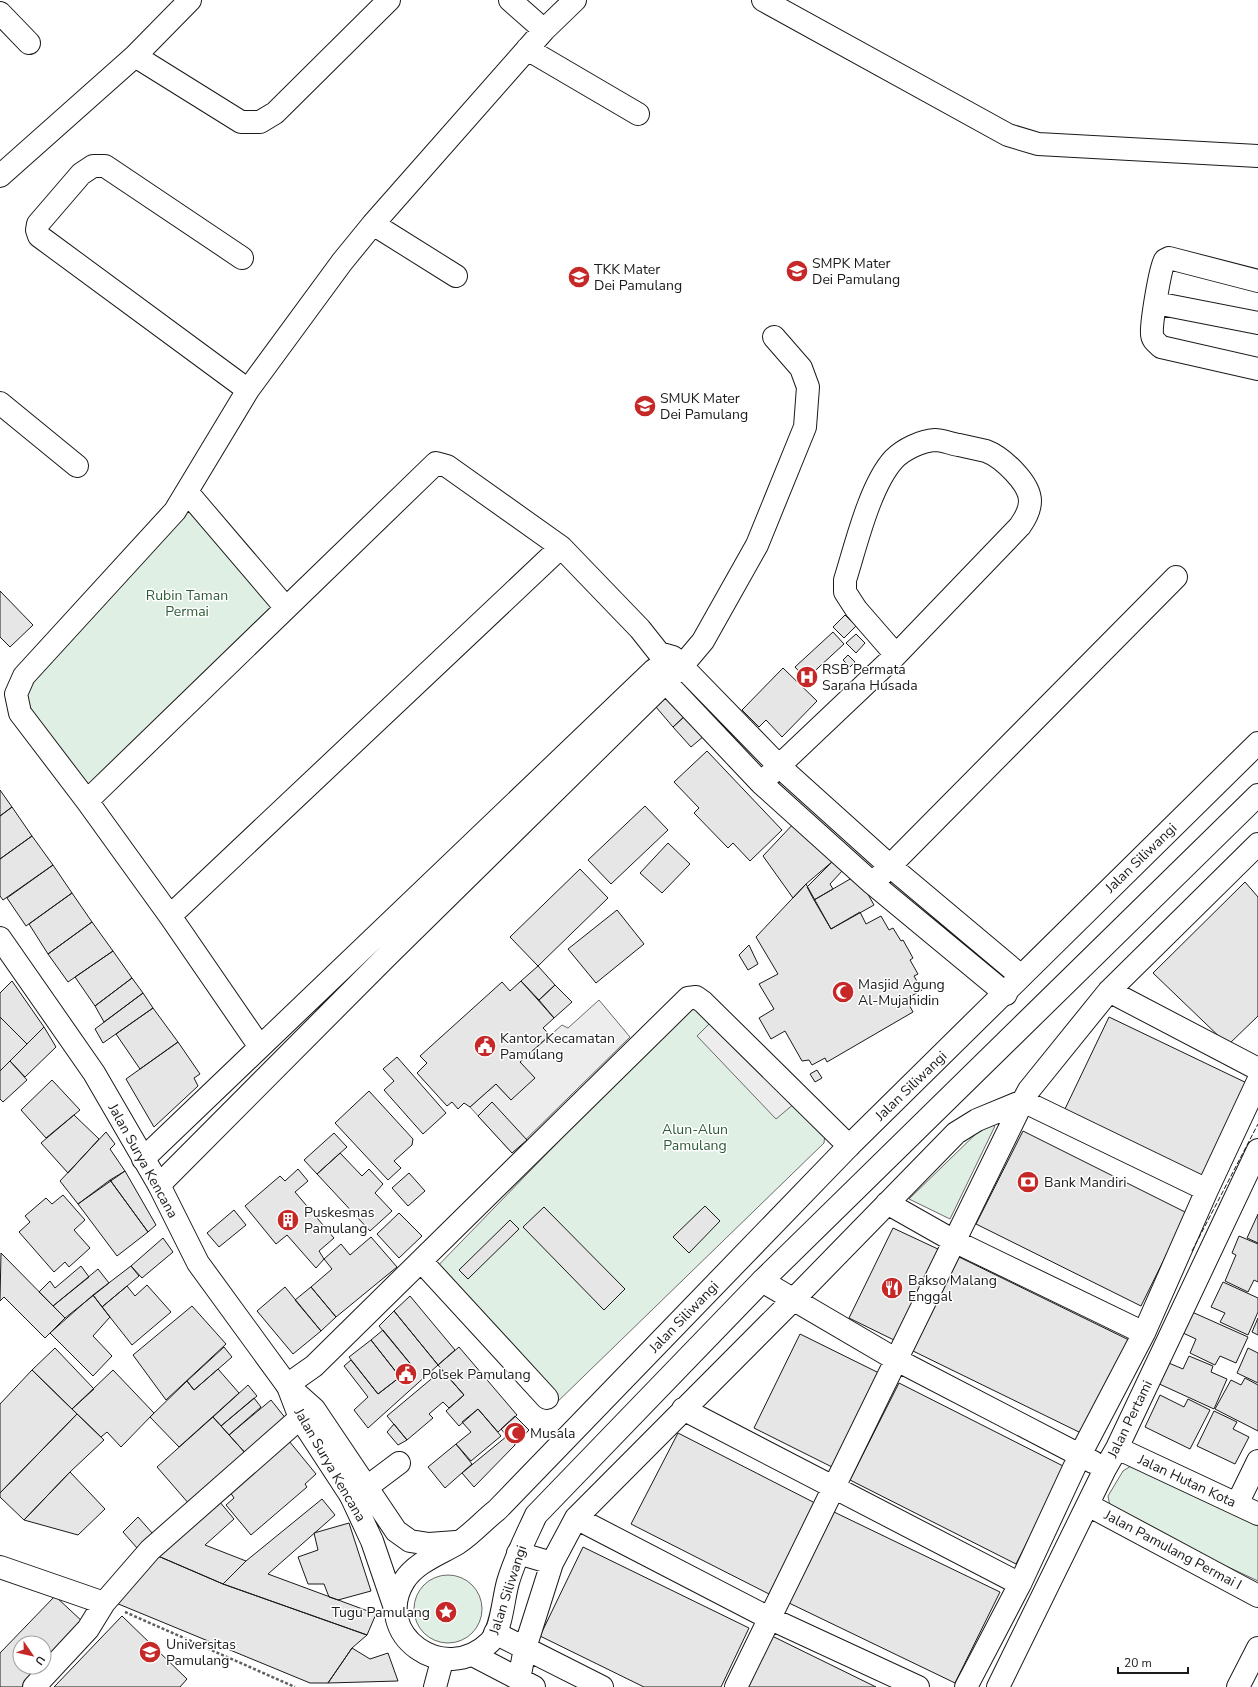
<svg xmlns="http://www.w3.org/2000/svg" width="1258" height="1687" viewBox="0 0 1258 1687" font-family="'Nunito Sans',sans-serif">
<style>
.green{fill:#e0efe3;stroke:#6a6a6a}
.parking{fill:#ededed;stroke:#6a6a6a}
.building{fill:#e6e6e6;stroke:#1a1a1a}
.lines{fill:none;stroke-linecap:round;stroke-linejoin:round}
.minor-casing{stroke:#1a1a1a;stroke-width:24}
.major-casing{stroke:#1a1a1a;stroke-width:24}
.path{stroke:#5f5f5f;stroke-width:2.5;stroke-dasharray:3 2;stroke-linecap:butt}
.minor{stroke:#fff;stroke-width:22}
.major{stroke:#fff;stroke-width:22}
.fence{stroke:#1a1a1a;stroke-width:1;stroke-dasharray:5 2;stroke-linecap:butt}
.labels{text-anchor:middle;dominant-baseline:central;stroke-width:3;stroke-linejoin:round;paint-order:stroke}
.poi-label{font-size:14px;fill:#1a1a1a;stroke:#fff;text-anchor:start}
.park-label{font-size:14px;fill:#2b5a34;stroke:#fff}
.street-label{font-size:14px;fill:#1a1a1a;stroke:#fff}
</style>
<rect width="100%" height="100%" fill="#fff"/>
<path class="green" d="M187,492L286,608L87,801L20,713L24,676Z
M695,1001L825,1133L824,1143L550,1409L428,1276Z
M986,1124L995,1126L950,1219L909,1199Z
M1134,1464L1258,1516V1581L1111,1512L1108,1496L1123,1471Z
M414 1609a34 34 0 1 1 68 0a34 34 0 1 1-68 0Z"/>
<path class="parking" d="M599,1000L630,1037L512,1153L470,1107L496,1084L511,1100L520,1062L562,1025L568,1028Z
M713,1020L795,1103L776,1119L697,1036Z"/>
<path class="building" d="M0,591L33,625L10,647L0,637Z
M845,615L856,626L844,638L833,627Z
M833,632L844,644L806,679L795,667Z
M856,634L865,643L856,653L846,643Z
M848,655L855,662L850,667L843,660Z
M783,668L817,701L782,737L766,720L759,727L742,710Z
M669,695L686,715L673,727L656,707Z
M686,715L704,736L691,747L673,727Z
M707,751L782,830L750,861L733,843L728,848L694,813L699,808L674,782Z
M0,790L12,807L0,816Z
M645,806L668,830L611,884L588,860Z
M12,807L32,836L0,859V816Z
M796,821L833,861L806,884L793,898L763,856Z
M32,836L53,865L3,900L0,896V859Z
M668,843L690,864L662,893L640,873Z
M833,861L843,870L830,884L833,889L814,900L807,887Z
M53,865L72,893L26,926L7,898Z
M580,869L608,898L538,966L510,937Z
M857,875L874,905L831,929L814,900Z
M1245,882L1258,897V1016L1228,1045L1153,973Z
M806,884L831,929L860,912L866,924L881,916L889,930L893,928L901,941L903,940L913,958L910,960L918,974L914,976L922,990L906,999L913,1012L827,1062L825,1058L812,1065L809,1060L802,1061L785,1031L771,1039L759,1018L774,1009L759,984L778,974L756,937Z
M72,893L92,922L48,954L29,924Z
M617,910L644,944L596,983L568,949Z
M92,922L113,951L68,982L48,954Z
M749,945L758,964L748,970L739,955Z
M113,951L132,978L95,1006L75,977Z
M538,966L555,985L539,1000L521,981Z
M132,978L143,993L104,1022L95,1006Z
M12,981L44,1027L27,1044L0,1017V993Z
M521,981L554,1018L543,1028L550,1035L520,1062L535,1078L511,1100L496,1084L470,1107L464,1103L458,1109L452,1102L447,1106L417,1073L427,1063L420,1056L502,982L510,991Z
M555,985L572,1002L554,1018L539,1000Z
M143,993L153,1008L103,1043L95,1029Z
M153,1008L178,1042L140,1069L116,1034Z
M0,1017L27,1044L0,1071Z
M1109,1017L1251,1085L1206,1180L1064,1111Z
M44,1027L56,1047L25,1077L10,1061Z
M178,1042L200,1074L194,1078L198,1086L154,1127L126,1079Z
M397,1057L446,1113L423,1134L384,1090L394,1081L383,1069Z
M10,1061L27,1080L3,1102L0,1099V1071Z
M817,1070L822,1078L815,1082L810,1074Z
M52,1080L80,1110L46,1138L21,1110Z
M369,1091L413,1139L412,1145L394,1161L401,1168L388,1180L335,1123Z
M492,1102L527,1140L512,1153L478,1116Z
M74,1115L99,1139L68,1173L41,1143Z
M1023,1131L1187,1213L1141,1306L976,1224Z
M106,1132L115,1144L110,1149L125,1171L78,1204L60,1181Z
M334,1133L347,1147L317,1174L304,1160Z
M340,1153L362,1176L369,1169L383,1184L375,1193L392,1211L370,1231L317,1174Z
M298,1169L308,1181L295,1192L334,1238L319,1251L324,1259L316,1268L287,1235L276,1244L245,1206L280,1176L285,1181Z
M125,1171L156,1225L148,1232L110,1180Z
M409,1173L425,1191L408,1206L392,1188Z
M110,1180L148,1232L117,1256L78,1204Z
M63,1195L85,1220L74,1230L90,1248L69,1267L65,1262L54,1272L19,1232L30,1222L25,1216L46,1198L52,1204Z
M705,1206L720,1221L689,1253L673,1237Z
M544,1207L625,1289L604,1310L523,1227Z
M234,1210L246,1225L219,1247L207,1233Z
M399,1213L422,1236L399,1258L377,1234Z
M1258,1214V1243L1247,1238Z
M510,1220L519,1229L468,1279L459,1270Z
M893,1228L940,1250L896,1341L849,1318Z
M1239,1236L1258,1244V1282L1254,1280L1248,1292L1225,1281L1236,1255L1232,1253Z
M371,1237L397,1267L336,1317L311,1287L332,1269L324,1259L341,1244L350,1255Z
M163,1238L173,1252L142,1278L131,1266Z
M1,1253L65,1318L45,1338L4,1297L0,1301Z
M959,1257L1129,1340L1083,1434L913,1351Z
M81,1266L89,1277L53,1306L39,1292L50,1281L55,1288Z
M131,1266L139,1276L102,1307L93,1295Z
M98,1269L109,1283L65,1318L53,1306Z
M1223,1282L1258,1298V1312L1248,1335L1220,1322L1225,1313L1211,1307Z
M147,1285L171,1312L132,1345L102,1307L127,1286L135,1296Z
M285,1287L321,1331L293,1354L257,1311Z
M311,1287L336,1317L321,1331L295,1300Z
M93,1295L110,1317L93,1336L112,1356L93,1376L50,1333Z
M410,1296L455,1350L438,1365L394,1311Z
M192,1306L226,1344L166,1400L133,1355Z
M394,1311L438,1365L368,1428L354,1410L368,1397L344,1366L351,1360L378,1394L413,1367L379,1326Z
M1192,1312L1248,1337L1236,1363L1220,1356L1215,1365L1190,1353L1196,1339L1183,1333Z
M1258,1318V1335L1252,1332Z
M383,1330L413,1367L400,1377L371,1340Z
M800,1334L879,1373L832,1467L754,1428Z
M371,1340L400,1377L378,1394L349,1357Z
M224,1347L232,1357L194,1390L187,1381Z
M459,1347L517,1415L498,1432L478,1409L459,1426L446,1411L464,1395L438,1365Z
M55,1348L94,1389L72,1409L32,1370Z
M1248,1348L1258,1353V1383L1237,1373Z
M1189,1356L1213,1366L1211,1372L1227,1379L1214,1409L1155,1382L1164,1361L1183,1369Z
M218,1369L239,1393L179,1447L150,1417L187,1381L194,1390Z
M32,1370L77,1414L0,1493V1404Z
M113,1370L154,1413L121,1447L107,1432L101,1437L72,1409Z
M442,1370L464,1395L449,1408L443,1402L429,1414L433,1418L407,1440L387,1416Z
M1245,1378L1258,1385V1431L1215,1409L1231,1380L1241,1385Z
M899,1383L1065,1467L1016,1564L850,1480Z
M248,1385L257,1396L221,1426L213,1417Z
M1160,1395L1184,1407L1188,1399L1210,1410L1190,1449L1145,1427Z
M254,1398L261,1407L229,1435L221,1426Z
M271,1400L287,1420L248,1456L229,1435Z
M478,1409L501,1436L471,1461L456,1444L471,1432L462,1422Z
M1214,1411L1237,1422L1233,1429L1249,1437L1235,1464L1197,1446Z
M77,1414L104,1440L70,1472L24,1520L0,1497V1493Z
M515,1416L529,1430L515,1445L501,1429Z
M213,1417L248,1456L190,1505L157,1467Z
M394,1424L407,1440L398,1445L387,1432Z
M678,1433L815,1503L769,1594L631,1524Z
M507,1436L515,1445L474,1487L462,1473Z
M289,1441L316,1474L305,1484L307,1487L251,1535L226,1505L234,1498L230,1492Z
M456,1444L472,1464L445,1488L428,1467Z
M70,1472L105,1509L78,1535L24,1520Z
M322,1499L335,1515L268,1574L376,1614L367,1635L223,1584L246,1561Z
M219,1501L234,1519L205,1545L246,1561L223,1584L158,1556Z
M834,1512L1000,1592L955,1683L789,1603Z
M138,1517L153,1534L137,1548L123,1532Z
M349,1523L371,1591L338,1600L329,1597L324,1584H308L298,1557L318,1550L314,1533Z
M583,1547L749,1628L721,1687H644L540,1636Z
M158,1556L223,1584L367,1635L352,1648L328,1683H310L116,1603Z
M55,1596L84,1623L44,1664V1643H20V1667H41L22,1687H0V1653Z
M122,1616L187,1679L180,1687H54Z
M770,1635L876,1687H744Z
M352,1648L370,1659L388,1653L398,1681L328,1683Z"/>
<g class="lines">
<g class="minor-casing">
<path id="minor" d="M510,0L544,30
M763,0L1008,135L1038,144L1258,156
M0,13L29,43
M527,49L638,114
M135,56L241,122H260L275,113L389,0
M0,176L135,56L190,0
M373,224L456,276
M242,258L105,166H93L81,174L38,224L37,230L39,236L248,390
M1258,281L1169,258L1165,260C1160,268 1151,324 1152,334C1152,340 1157,343 1161,347L1258,369
M1156,303L1258,323
M0,403L77,466
M187,492L286,608
M656,672L761,783L872,883L1006,994
M761,783L896,655L1020,526C1025,519 1030,511 1030,501C1030,483 1002,457 986,451C977,449 968,447 959,445C952,444 942,440 935,440C921,441 904,449 894,459C870,485 856,545 845,580V592L856,609L896,655
M87,801L436,463L447,466L561,547L640,629L659,653L673,657L779,766L890,866L1021,976
M880,876L1176,577
M170,916L561,547
M1109,991L1258,1069
M260,1047L170,916L87,801L20,713L16,694L24,676L175,511L248,390L342,262L373,224L544,30L575,0
M143,1159L654,670
M159,1185L386,957L682,666L703,641L757,545L805,427L808,387L801,368L774,337
M887,1203L954,1241L1144,1333
M421,1261L547,1398
M762,1281L895,1359L1093,1462
M287,1385L314,1366L688,998L696,997L703,1002L849,1146
M683,1409L1020,1584
M1117,1448L1258,1514
M351,1496L367,1487L399,1463
M1237,1504L1258,1461
M1088,1505L1258,1596
M576,1518L769,1618L918,1687
M518,1553L552,1563
M0,1567L104,1603
M495,1633L602,1687
M473,1655L534,1687
M519,1680L525,1648L552,1563L576,1518L793,1300L956,1133L977,1120L1023,1101L1029,1090L1109,991L1258,844
M34,1687L88,1629L104,1603L150,1550L300,1418
M736,1687L1023,1101L1207,1190
M966,1687L1020,1584L1080,1455L1144,1333L1207,1190L1258,1081
M998,1687L1105,1469L1117,1448L1258,1150
M1238,1687L1258,1648"/>
</g>
<g class="major-casing">
<path id="major" d="M1258,743L849,1146L497,1510C484,1520 472,1534 458,1543C440,1554 416,1562 404,1581C371,1634 444,1687 490,1642C502,1629 503,1599 508,1582C515,1558 526,1537 536,1515L762,1281L1258,795
M0,938L94,1073L159,1185L198,1263L287,1385L314,1409L396,1531L410,1541L429,1544L456,1542
M289,1389L300,1418L351,1496L372,1541L396,1611
M435,1687L442,1661"/>
</g>
<path class="path" d="M125,1612L295,1687"/>
<use href="#minor" class="minor"/>
<use href="#major" class="major"/>
<path class="fence" d="M1192,1251L1258,1124"/>
</g>
<defs>
<g id="school-disc" transform="scale(1.15)"><circle r="9.5" fill="#c62828" stroke="#fff"/><path d="M0-5L7-2L0 1L-7-2ZM-4 1L0 2.5L4 1V4Q0 6-4 4Z" fill="#fff"/></g>
<g id="hospital-disc" transform="scale(1.15)"><circle r="9.5" fill="#c62828" stroke="#fff"/><path d="M-5-5h3v3.5h4V-5h3V5h-3V1.5h-4V5h-3Z" fill="#fff"/></g>
<g id="mosque-disc" transform="scale(1.15)"><circle r="9.5" fill="#c62828" stroke="#fff"/><path d="M3.5-4.9A6 6 0 1 0 3.5 4.9A5 5 0 1 1 3.5-4.9Z" fill="#fff"/></g>
<g id="civic-disc" transform="scale(1.15)"><circle r="9.5" fill="#c62828" stroke="#fff"/><path d="M-.6-6.5H3V-4.5H.6V-3L4-1V1h2V6H-6V1h2V-1L-.6-3ZM-1.2 2.5V6h2.4V2.5Z" fill="#fff"/></g>
<g id="bank-disc" transform="scale(1.15)"><circle r="9.5" fill="#c62828" stroke="#fff"/><path d="M-6-4H6V4H-6ZM0-2.3a2.3 2.3 0 1 0 0 4.6a2.3 2.3 0 1 0 0-4.6Z" fill="#fff"/></g>
<g id="building-disc" transform="scale(1.15)"><circle r="9.5" fill="#c62828" stroke="#fff"/><path d="M-4-6H4V6H1V3H-1V6H-4ZM-2.5-4.3h1.7v1.8h-1.7ZM.8-4.3h1.7v1.8H.8ZM-2.5-1h1.7V.8h-1.7ZM.8-1h1.7V.8H.8Z" fill="#fff"/></g>
<g id="restaurant-disc" transform="scale(1.15)"><circle r="9.5" fill="#c62828" stroke="#fff"/><path d="M-5-6h1v4h1v-4h1v4h1v-4h1v5L-1.5 .5V6h-2V.5L-5-1ZM5-6V6H3V1.5H1.5Q1.5-4 5-6Z" fill="#fff"/></g>
<g id="sight-disc" transform="scale(1.15)"><circle r="9.5" fill="#c62828" stroke="#fff"/><path d="M0-6L1.8-2.2L6-1.7L2.9 1.2L3.7 5.4L0 3.3L-3.7 5.4L-2.9 1.2L-6-1.7L-1.8-2.2Z" fill="#fff"/></g>
<g id="university-disc" transform="scale(1.15)"><circle r="9.5" fill="#c62828" stroke="#fff"/><path d="M0-5L7-2L0 1L-7-2ZM-4 1L0 2.5L4 1V4Q0 6-4 4Z" fill="#fff"/></g>
</defs>
<g fill-rule="evenodd">
<use href="#school-disc" x="797" y="271"/>
<use href="#school-disc" x="579" y="277"/>
<use href="#school-disc" x="645" y="406"/>
<use href="#hospital-disc" x="807" y="677"/>
<use href="#mosque-disc" x="843" y="992"/>
<use href="#civic-disc" x="485" y="1046"/>
<use href="#bank-disc" x="1028" y="1182"/>
<use href="#building-disc" x="288" y="1220"/>
<use href="#restaurant-disc" x="892" y="1288"/>
<use href="#civic-disc" x="406" y="1374"/>
<use href="#mosque-disc" x="515" y="1433"/>
<use href="#sight-disc" x="446" y="1612"/>
<use href="#university-disc" x="150" y="1652"/>
</g>
<g class="labels">
<g class="poi-label">
<text x="812" y="263">SMPK Mater<tspan x="812" dy="16">Dei Pamulang</tspan></text>
<text x="594" y="269">TKK Mater<tspan x="594" dy="16">Dei Pamulang</tspan></text>
<text x="660" y="398">SMUK Mater<tspan x="660" dy="16">Dei Pamulang</tspan></text>
<text x="822" y="669">RSB Permata<tspan x="822" dy="16">Sarana Husada</tspan></text>
<text x="858" y="984">Masjid Agung<tspan x="858" dy="16">Al-Mujahidin</tspan></text>
<text x="500" y="1038">Kantor Kecamatan<tspan x="500" dy="16">Pamulang</tspan></text>
<text x="1044" y="1182">Bank Mandiri</text>
<text x="304" y="1212">Puskesmas<tspan x="304" dy="16">Pamulang</tspan></text>
<text x="908" y="1280">Bakso Malang<tspan x="908" dy="16">Enggal</tspan></text>
<text x="422" y="1374">Polsek Pamulang</text>
<text x="530" y="1433">Musala</text>
<text x="430" y="1612" text-anchor="end">Tugu Pamulang</text>
<text x="166" y="1644">Universitas<tspan x="166" dy="16">Pamulang</tspan></text>
</g>
<g class="park-label">
<text x="187" y="595">Rubin Taman<tspan x="187" dy="16">Permai</tspan></text>
<text x="695" y="1129">Alun-Alun<tspan x="695" dy="16">Pamulang</tspan></text>
</g>
<g class="street-label">
<text transform="translate(1141 858) rotate(-44)">Jalan Siliwangi</text>
<text transform="translate(911 1086) rotate(-44)">Jalan Siliwangi</text>
<text transform="translate(143 1161) rotate(61)">Jalan Surya Kencana</text>
<text transform="translate(684 1317) rotate(-46)">Jalan Siliwangi</text>
<text transform="translate(1130 1419) rotate(-64)">Jalan Pertami</text>
<text transform="translate(330 1465) rotate(60)">Jalan Surya Kencana</text>
<text transform="translate(1187 1481) rotate(25)">Jalan Hutan Kota</text>
<text transform="translate(1173 1550) rotate(28)">Jalan Pamulang Permai I</text>
<text transform="translate(508 1590) rotate(-72)">Jalan Siliwangi</text>
</g>
</g>
<g transform="translate(32 1655) rotate(124)"><circle r="19" fill="#ffffff" stroke="#a3a3a3"/>
<path d="M0-3L7 15L0 10L-7 15Z" fill="#c62828"/>
<text y="-6" font-size="11" font-weight="bold" text-anchor="middle" fill="#1a1a1a">U</text>
</g>
<path d="M1118 1667v6h70v-6" fill="none" stroke="#1a1a1a" stroke-width="2"/>
<text x="1124" y="1667" font-size="12" fill="#1a1a1a" stroke="#ffffff" stroke-width="3" paint-order="stroke">20 m</text>
</svg>
